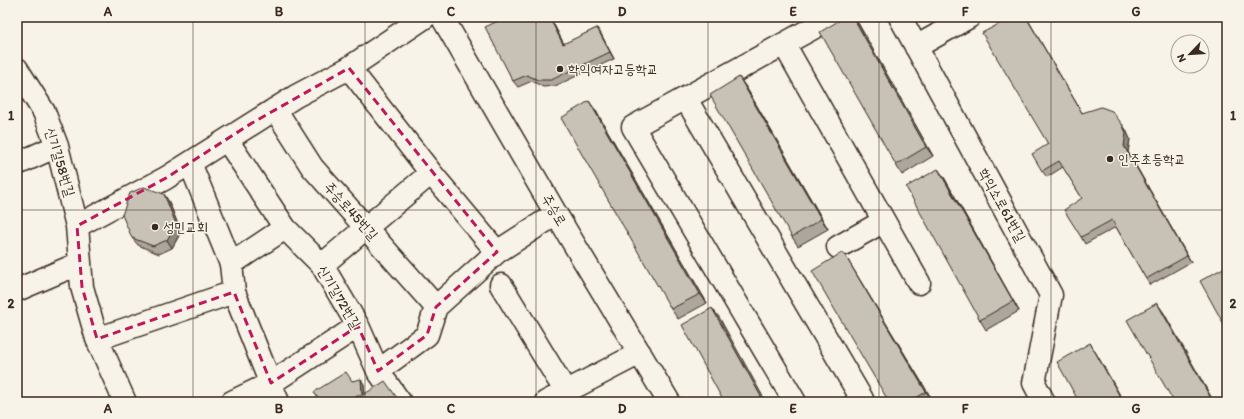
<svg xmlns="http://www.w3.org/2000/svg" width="1244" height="419" viewBox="0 0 1244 419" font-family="Itim,'Poor Story',sans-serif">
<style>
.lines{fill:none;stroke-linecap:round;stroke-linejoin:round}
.minor-casing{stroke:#3b2a1e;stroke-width:25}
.minor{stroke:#f7f3e8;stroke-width:22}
.wall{fill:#aca69d;stroke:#3b2a1e}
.shaded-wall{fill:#8c877f;stroke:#3b2a1e}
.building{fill:#c8c1b6;stroke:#3b2a1e}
.marked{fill:none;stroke:#c2185b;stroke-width:3;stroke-dasharray:8 5;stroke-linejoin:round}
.grid{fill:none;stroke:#3b2a1e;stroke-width:1;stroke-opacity:0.55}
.poi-dot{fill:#3b2a1e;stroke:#f7f3e8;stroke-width:1.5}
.labels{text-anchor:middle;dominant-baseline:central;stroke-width:3;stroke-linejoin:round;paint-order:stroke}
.poi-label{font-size:14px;fill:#3b2a1e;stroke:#f7f3e8;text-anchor:start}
.street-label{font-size:14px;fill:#3b2a1e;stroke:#f7f3e8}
.neatline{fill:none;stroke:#3b2a1e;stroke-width:1.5}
.grid-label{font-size:13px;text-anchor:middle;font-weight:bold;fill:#3b2a1e}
</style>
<rect width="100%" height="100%" fill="#f7f3e8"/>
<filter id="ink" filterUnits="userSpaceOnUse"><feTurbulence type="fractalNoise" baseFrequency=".025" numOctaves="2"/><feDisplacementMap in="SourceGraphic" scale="8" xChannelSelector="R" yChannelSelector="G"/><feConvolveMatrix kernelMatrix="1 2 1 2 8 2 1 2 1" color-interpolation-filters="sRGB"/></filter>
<g filter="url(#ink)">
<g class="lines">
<g class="minor-casing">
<path id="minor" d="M442,17L556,214L669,402
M900,17L1051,295L1034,383L1044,402
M784,44L919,283
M916,47L969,17
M349,68L431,173L497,252
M17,69L44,112L57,146L77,226L82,287L97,339L125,402
M686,99L862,399L856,402
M275,109L312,167L436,307
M227,140L285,228L322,265L358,326L378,371L400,402
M190,163L231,264L234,292L278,402
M17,164L57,146
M77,226L166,178L296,96L349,68L425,17
M838,247L884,221
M231,264L285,228
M322,265L431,173
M501,285L566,392
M17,290L80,263
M97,339L234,292
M378,371L427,335L436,307L497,252L556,214
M232,402L271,383L358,326
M546,402L640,353
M795,402L633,127L833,17"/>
</g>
<use href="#minor" class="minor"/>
</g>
<path class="wall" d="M498,17H550L564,44L597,28L601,34L614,59L555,86L543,87L532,81L518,87L513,81L500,20Z
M845,17H853L858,23L933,156L902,175L896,165Z
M1012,17H1026L1082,113L1122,124L1126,130L1130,139L1128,152L1191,262L1150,285L1146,279L1116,227L1085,244L1081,237L1082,198L1063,167L1047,177L1042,171L1048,144Z
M746,87L828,229L798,246L792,237Z
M596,111L707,303L678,319L671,309Z
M938,169L945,179L1019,311L986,330L980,320Z
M164,194L169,202L181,232L172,248L159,254L138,245L132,238Z
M843,252L849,262L933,401L932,402H889Z
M352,381L364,384L365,394L400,402H320Z"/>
<path class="shaded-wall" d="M549,17H550L567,51L563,44Z
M853,17L858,23L933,156L926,147Z
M1026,17L1027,18L1086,120L1082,113Z
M597,28L601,34L614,59L610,52Z
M739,77L746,87L828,229L821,219Z
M589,101L596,111L707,303L700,294Z
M1122,124L1126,130L1130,139L1128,152L1191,262L1187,256L1124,146Z
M938,169L945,179L1019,311L1013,301Z
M164,194L169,202L181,232L172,248L167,240Z
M843,252L849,262L933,401L926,392Z
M1157,303L1164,313L1214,402H1213Z
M712,308L719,317L766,402H764Z
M1090,343L1096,353L1124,402H1123Z
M361,379L364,384L365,398L362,393Z"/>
<path class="building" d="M498,17H549L563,44L597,28L610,52L551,80H538L527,75L513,81L485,27L500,20Z
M845,17H853L926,147L896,165L820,32Z
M1012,17H1026L1082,113L1101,107L1112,111L1122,124L1126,133L1124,146L1187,256L1146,279L1112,220L1081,237L1064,210L1082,198L1059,161L1042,171L1032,154L1048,144L982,33Z
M739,77L821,219L792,237L710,95Z
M589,101L700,294L671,309L561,118Z
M938,169L1013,301L980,320L906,187Z
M144,187L164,194L176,224L167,240L153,246L132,238L122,215L130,193Z
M843,252L926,392L909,402H889L812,271Z
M1227,266V330L1200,281Z
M1157,303L1213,402H1174L1127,320Z
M712,308L764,402H724L682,325Z
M1090,343L1123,402H1079L1057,362Z
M346,372L352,381L361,379L362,393L348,402H320L314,392Z
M385,381L400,402H352Z"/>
</g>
<path class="marked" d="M349,68L497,252L436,307L427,335L378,371L358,326L271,383L234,292L97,339L82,287L77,226L166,178L252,123Z"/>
<path class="grid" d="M193,17V402M365,17V402M536,17V402M708,17V402M879,17V402M1051,17V402M17,210H1227"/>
<g class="poi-dot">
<circle cx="560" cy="69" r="4"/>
<circle cx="1110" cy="159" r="4"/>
<circle cx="155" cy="227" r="4"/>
</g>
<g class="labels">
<g class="poi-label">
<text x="568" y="69">학익여자고등학교</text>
<text x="1118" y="159">인주초등학교</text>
<text x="163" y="227">성민교회</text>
</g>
<g class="street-label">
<text transform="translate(60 162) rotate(73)">신기길58번길</text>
<text transform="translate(1002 205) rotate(61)">학익소로61번길</text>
<text transform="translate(554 210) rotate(59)">주승로</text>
<text transform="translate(351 211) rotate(48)">주승로45번길</text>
<text transform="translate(339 297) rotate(59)">신기길72번길</text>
</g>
</g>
<rect width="1244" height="419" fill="none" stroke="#f7f3e8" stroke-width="44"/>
<g transform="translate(1190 54) rotate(245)"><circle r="19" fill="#f7f3e8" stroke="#aca397"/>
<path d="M0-3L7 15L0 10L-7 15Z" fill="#3b2a1e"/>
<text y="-6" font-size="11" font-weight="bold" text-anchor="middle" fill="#3b2a1e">N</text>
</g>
<rect x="22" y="22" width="1200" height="375" class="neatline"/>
<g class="grid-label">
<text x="108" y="16">A</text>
<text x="279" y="16">B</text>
<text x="451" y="16">C</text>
<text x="622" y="16">D</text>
<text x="793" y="16">E</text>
<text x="965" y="16">F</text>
<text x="1136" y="16">G</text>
<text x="11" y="120">1</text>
<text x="1233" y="120">1</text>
<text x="11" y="308">2</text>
<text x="1233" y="308">2</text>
<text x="108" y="413">A</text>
<text x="279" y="413">B</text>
<text x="451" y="413">C</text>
<text x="622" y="413">D</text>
<text x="793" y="413">E</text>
<text x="965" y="413">F</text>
<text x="1136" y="413">G</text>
</g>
</svg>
